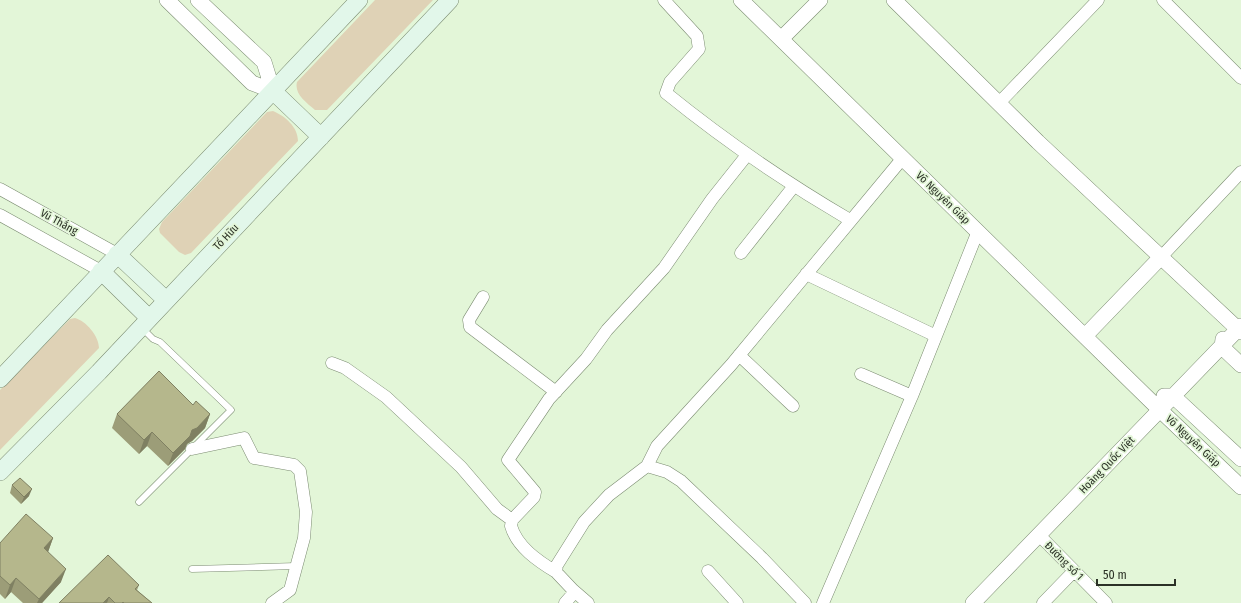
<svg xmlns="http://www.w3.org/2000/svg" width="1241" height="603" viewBox="0 0 1241 603" font-family="'Fira Sans Condensed',sans-serif">
<style>
.green{fill:#dfd2b6}
.lines{fill:none;stroke-linecap:round;stroke-linejoin:round}
.service-casing{stroke:#7c8c72;stroke-width:7}
.minor-casing{stroke:#7c8c72;stroke-width:13}
.tertiary-casing{stroke:#7c8c72;stroke-width:16}
.secondary-casing{stroke:#7c8c72;stroke-width:18}
.service{stroke:#fff;stroke-width:6}
.minor{stroke:#fff;stroke-width:12}
.tertiary{stroke:#fff;stroke-width:15}
.secondary{stroke:#e2f7ea;stroke-width:17}
.wall{fill:#9c9d78}
.shaded-wall{fill:#7f8062}
.building{fill:#b5b78c;stroke:#7f8062}
.labels{text-anchor:middle;dominant-baseline:central;stroke-width:3.5;stroke-linejoin:round;paint-order:stroke}
.street-label{font-size:11px;fill:#2b3126;stroke:#e3f6d8}
</style>
<rect width="100%" height="100%" fill="#e3f6d8"/>
<path class="green" d="M375,0H433L327,110H315C306,102 294,94 297,82Z
M273,111C285,116 298,127 298,141L191,253L185,255L179,252L160,233L159,229L162,222L267,112Z
M75,318C86,321 99,336 99,348L0,450V390L70,319Z"/>
<g class="lines">
<g class="service-casing">
<path id="service" d="M139,502L231,410L160,342L153,339L142,328
M192,569L296,566"/>
</g>
<g class="minor-casing">
<path id="minor" d="M664,0L697,36L699,49L670,82L666,93C724,140 785,182 850,220
M1163,0L1241,78
M999,103L1098,0
M0,189L117,254
M0,215L101,271
M741,253L794,186
M1162,256L1241,172
M806,274L936,336
M483,297L469,320L470,327L556,392
M739,355L793,406
M332,363L345,368L386,397L461,467L497,509L512,520L534,497L535,492L508,460L549,399L586,359L607,330L664,268L712,199L747,155
M861,374L912,396
M192,449L244,438L254,458L294,465L300,471L306,512L304,538L290,590L272,603
M647,466L667,472L681,481L762,558L805,603
M512,520L511,526C517,547 538,561 556,572
M1039,535L1106,603
M708,571L737,603
M573,590L588,603
M565,603L572,595L573,590L556,572L557,565L584,522L609,495L647,466L657,446L731,365L902,159
M823,603L912,396L978,231
M1043,603L1074,571"/>
</g>
<g class="tertiary-casing">
<path id="tertiary" d="M167,0L252,83L273,91
M198,0L264,62L273,91
M741,0L1160,410L1241,487
M894,0L1038,142L1241,332
M781,39L820,0
M1085,336L1162,256
M1223,339L1222,347L1241,365
M1164,396H1173L1241,459
M973,603L1241,326"/>
</g>
<g class="secondary-casing">
<path id="secondary" d="M273,91L321,137
M117,254L166,300
M101,271L149,318
M0,379L359,0
M0,472L99,372L450,0"/>
</g>
<use href="#service" class="service"/>
<use href="#minor" class="minor"/>
<use href="#tertiary" class="tertiary"/>
<use href="#secondary" class="secondary"/>
</g>
<path class="wall" d="M193,405L210,414L205,428L192,441L187,444L185,449L168,466L147,446L139,454L112,428L117,414Z
M12,485L29,496L21,504L10,493Z
M53,538L48,552L61,582L42,603H23L11,592L5,599L0,594V543Z
M139,585L137,590L152,603H59Z"/>
<path class="shaded-wall" d="M210,414L205,428L192,441L187,444L192,430Z
M152,432L147,446L139,454L144,440Z
M190,436L185,449L168,466L173,453Z
M32,489L29,496L21,504L24,497Z
M53,538L48,552L39,562L44,548Z
M66,569L61,582L42,603H37L39,599Z
M16,578L11,592L5,599L10,585Z
M109,597L107,603H103Z"/>
<path class="building" d="M159,371L193,405L196,401L210,414L197,428L192,430L190,436L173,453L152,432L144,440L117,414Z
M20,478L32,489L24,497L12,485Z
M26,514L53,538L44,548L66,569L39,599L16,578L10,585L0,576V543Z
M108,555L139,585L135,589L152,603H124L123,602L122,603H115L109,597L103,603H59Z"/>
<g class="labels">
<g class="street-label">
<text transform="translate(943 198) rotate(44)">Võ Nguyên Giáp</text>
<text transform="translate(59 222) rotate(29)">Vũ Thắng</text>
<text transform="translate(226 237) rotate(-47)">Tố Hữu</text>
<text transform="translate(1193 441) rotate(43)">Võ Nguyên Giáp</text>
<text transform="translate(1107 465) rotate(-46)">Hoàng Quốc Việt</text>
<text transform="translate(1064 561) rotate(45)">Đường số 1</text>
</g>
</g>
<path d="M1097 579v6h78v-6" fill="none" stroke="#2b3126" stroke-width="2"/>
<text x="1103" y="579" font-size="12" fill="#2b3126" stroke="#e3f6d8" stroke-width="3" paint-order="stroke">50 m</text>
</svg>
